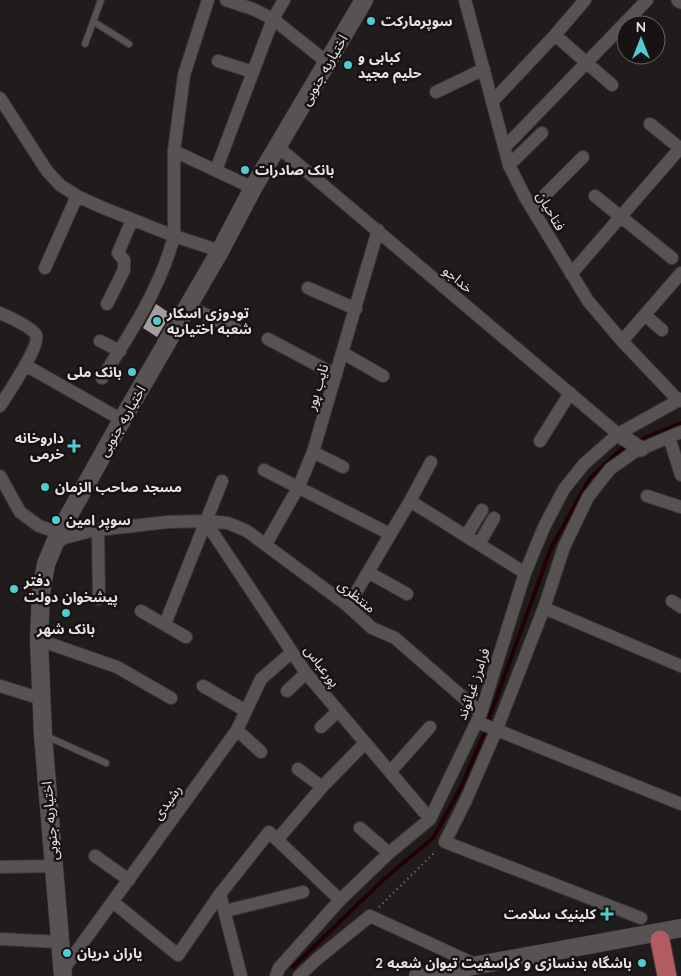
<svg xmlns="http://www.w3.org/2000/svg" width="681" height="976" viewBox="0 0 681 976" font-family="Quicksand,'Noto Sans Arabic',sans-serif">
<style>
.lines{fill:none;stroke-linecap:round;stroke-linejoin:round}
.stream{stroke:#230003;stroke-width:4}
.building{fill:#a29e9d}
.service-casing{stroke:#3a3737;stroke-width:8}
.minor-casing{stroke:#3a3737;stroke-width:14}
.tertiary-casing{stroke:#3a3737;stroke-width:17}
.secondary-casing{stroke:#3a3737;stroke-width:19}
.primary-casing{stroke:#3a3737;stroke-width:21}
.path{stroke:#848080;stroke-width:2;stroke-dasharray:1 4;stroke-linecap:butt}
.service{stroke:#575353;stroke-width:6}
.minor{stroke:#575353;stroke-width:12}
.tertiary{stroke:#575353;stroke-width:15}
.secondary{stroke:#575353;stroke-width:18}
.primary{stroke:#b05c60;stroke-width:19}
.poi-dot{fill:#51ccd2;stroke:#171313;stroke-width:2}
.labels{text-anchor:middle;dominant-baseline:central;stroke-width:5;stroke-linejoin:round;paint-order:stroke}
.poi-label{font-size:14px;font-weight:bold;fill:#e6e3e3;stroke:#171313;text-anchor:start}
.street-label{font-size:14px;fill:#e6e3e3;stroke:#171313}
</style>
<rect width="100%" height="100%" fill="#201c1c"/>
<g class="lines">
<path class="stream" d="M642,439L681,423
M488,721L551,548L590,478L625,446
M293,967L384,879L433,838L461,787L484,734"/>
</g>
<path class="building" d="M156,304L171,314L157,337L143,328Z"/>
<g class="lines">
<g class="service-casing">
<path id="service" d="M94,22L129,44
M85,44L101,0
M46,736L106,763"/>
</g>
<g class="minor-casing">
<path id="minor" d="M226,0L253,9L273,19L328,63
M465,0L509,165L525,197L588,301L622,341L679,401
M555,35L612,85
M218,61L253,72
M436,92L484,69
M0,98L47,171L60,185L77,196L101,207L174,236L220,251
M492,102L555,35L585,0
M650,124L681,149
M278,147L618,434
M505,147L647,0
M174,151L253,188
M509,165L542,133
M216,170L273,19L284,0
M595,196L672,258
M532,208L583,157
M45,268L77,196
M571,274L681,147
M308,288L356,309
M107,304L124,270V260L118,253L132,220
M188,306L237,330
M0,313C9,317 32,327 36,335C41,345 7,395 0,406
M645,315L662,330
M268,339L336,375
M100,341L120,351
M622,341L681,273
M343,353L383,376
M25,365L122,420
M102,378C130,334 161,287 174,236V151L184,75L208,0
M669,437L681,475
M540,441L570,393
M313,452L343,467
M264,470L390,534
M0,476L20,512L39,526L59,533
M647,496L681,507
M410,501L525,573
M71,512L73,522L80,528L98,530L167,522L205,521L228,523L247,531L348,606L372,628L395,638L481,713
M205,521L306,673L430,819
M98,530L99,599
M466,536L482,510
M266,544L299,486L313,452L378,230
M479,544L494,518
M54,545L64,538L91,531
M368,572L407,594
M672,601L681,607
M348,606L410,501L431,462
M544,608L681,666
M141,611L186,637
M165,624L222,481
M39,640L117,667L171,698
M0,686L42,699
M203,686L246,711
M287,691L306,673
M477,722L681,804
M321,727L338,711
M237,730L261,752
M298,769L322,787
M390,772L430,727
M360,828L389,853
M277,840L322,787L365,743
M95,856L129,880
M0,867L54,866
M220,894L241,976
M113,902L178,955L220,894L269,832L340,900
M225,911L303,892
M641,918L445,842L466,800L496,731L544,608L564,547L588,497L610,469L634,452L681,432
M0,939L60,942
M63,970L237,730L261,679L292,652
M276,976L279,968L340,900L389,853L430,819L481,713L525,573L544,527L564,489L584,464L618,434L681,399
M299,976L317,959L370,916L479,966"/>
</g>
<g class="tertiary-casing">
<path id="tertiary" d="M679,0L681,1
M618,434L641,449"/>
</g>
<g class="secondary-casing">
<path id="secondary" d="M63,976L43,735L39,640L41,593L46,564L59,533L122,420L220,251L253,188L364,0
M418,976L681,928"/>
</g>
<g class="primary-casing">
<path id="primary" d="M660,940L667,976"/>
</g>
<path class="path" d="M379,907L436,851"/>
<use href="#service" class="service"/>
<use href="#minor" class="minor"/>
<use href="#tertiary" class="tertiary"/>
<use href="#secondary" class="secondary"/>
<use href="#primary" class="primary"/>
</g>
<g class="poi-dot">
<circle cx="371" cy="21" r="5"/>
<circle cx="348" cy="65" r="5"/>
<circle cx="245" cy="170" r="5"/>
<circle cx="157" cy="321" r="5"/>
<circle cx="132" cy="372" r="5"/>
<path d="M71.5 438.5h5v5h5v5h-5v5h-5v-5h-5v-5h5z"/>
<circle cx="45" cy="487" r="5"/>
<circle cx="56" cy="520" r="5"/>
<circle cx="14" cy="589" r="5"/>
<circle cx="66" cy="613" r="5"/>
<path d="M604.5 906.5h5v5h5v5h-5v5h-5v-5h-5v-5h5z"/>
<circle cx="67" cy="953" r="5"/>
<circle cx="642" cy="963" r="5"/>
</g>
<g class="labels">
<g class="poi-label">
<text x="381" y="21">سوپرمارکت</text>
<text x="358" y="57">کبابی و<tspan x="358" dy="16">حلیم مجید</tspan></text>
<text x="255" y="170">بانک صادرات</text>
<text x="167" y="313">تودوزی اسکار<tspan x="167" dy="16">شعبه اختیاریه</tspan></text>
<text x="122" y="372" text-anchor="end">بانک ملی</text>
<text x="64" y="438" text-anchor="end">داروخانه<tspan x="64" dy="16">خرمی</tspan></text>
<text x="55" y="487">مسجد صاحب الزمان</text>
<text x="66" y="520">سوپر امین</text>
<text x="24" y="581">دفتر<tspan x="24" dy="16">پیشخوان دولت</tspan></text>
<text x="66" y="629" text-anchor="middle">بانک شهر</text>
<text x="596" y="914" text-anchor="end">کلینیک سلامت</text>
<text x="77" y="953">یاران دریان</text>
<text x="632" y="963" text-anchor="end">باشگاه بدنسازی و کراسفیت تیوان شعبه 2</text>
</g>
<g class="street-label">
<text transform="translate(324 70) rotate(-60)">اختیاریه جنوبی</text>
<text transform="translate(551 211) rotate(60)">فتاحیان</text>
<text transform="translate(458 279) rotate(40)">خداجو</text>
<text transform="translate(317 387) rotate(-73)">نایب پور</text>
<text transform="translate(122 421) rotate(-60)">اختیاریه جنوبی</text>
<text transform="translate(357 596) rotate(39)">منتظری</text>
<text transform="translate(322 666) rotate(53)">پورعباس</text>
<text transform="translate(473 684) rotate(-71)">فرامرز غیاثوند</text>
<text transform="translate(167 802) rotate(-54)">رشیدی</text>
<text transform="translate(50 821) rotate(-95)">اختیاریه جنوبی</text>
</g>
</g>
<g transform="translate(641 40)"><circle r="24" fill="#171313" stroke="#6a6666"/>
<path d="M0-4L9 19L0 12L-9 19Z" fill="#51ccd2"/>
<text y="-8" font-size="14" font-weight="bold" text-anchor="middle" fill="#e6e3e3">N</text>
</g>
</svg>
